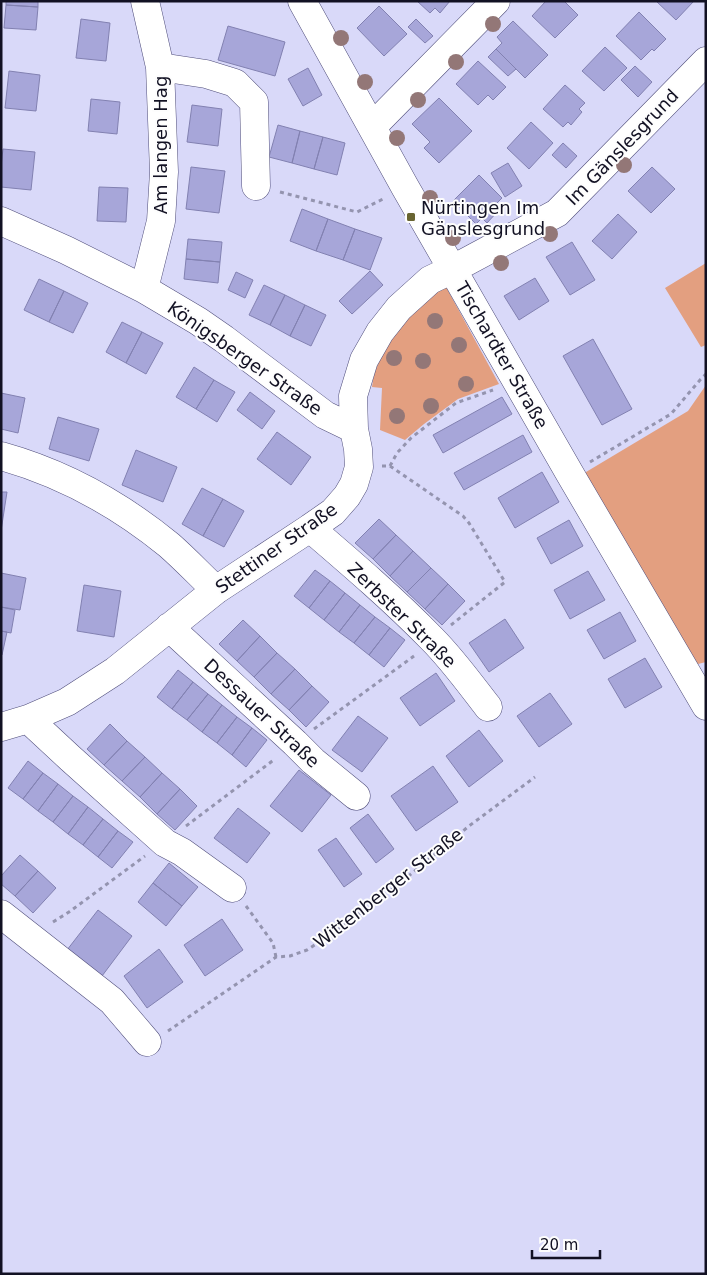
<svg xmlns="http://www.w3.org/2000/svg" width="707" height="1275" viewBox="0 0 707 1275" font-family="'DejaVu Sans',sans-serif">
<style>
.green{fill:#e39f80}
.building{fill:#a7a6d9;stroke:#8281b1}
.lines{fill:none;stroke-linecap:round;stroke-linejoin:round}
.minor-casing{stroke:#504e7b;stroke-width:29}
.path{stroke:#9494af;stroke-width:3;stroke-dasharray:4 4;stroke-linecap:butt}
.minor{stroke:#fff;stroke-width:28}
.tree{fill:#937777}
.poi-dot{fill:#686431;stroke:#fdfdfd;stroke-width:2}
.labels{text-anchor:middle;dominant-baseline:central;stroke-width:4;stroke-linejoin:round;paint-order:stroke}
.street-label{font-size:18px;fill:#121123;stroke:#fdfdfd}
.poi-label{font-size:18px;fill:#121123;stroke:#fdfdfd;text-anchor:start}
</style>
<rect width="100%" height="100%" fill="#d9d9f9"/>
<path class="green" d="M706,263V345L701,347L665,288Z
M445,285L499,384L458,399L424,424L405,440L380,430L382,388L372,387C373,382 373,376 375,372C386,338 414,313 437,289Z
M706,385V662L694,665L581,475L688,411Z"/>
<path class="building" d="M6,1H38V7L6,5Z
M417,1H450L440,13L435,8L430,13Z
M546,1H564L578,15L555,38L532,16Z
M656,1H694L676,20Z
M6,5L38,7L36,30L4,28Z
M379,6L407,34L384,56L357,28Z
M639,12L666,39L654,51L652,49L641,60L616,36Z
M81,19L110,23L106,61L76,58Z
M416,19L433,36L425,43L408,27Z
M513,21L548,55L525,78L496,49L502,43L497,37Z
M228,26L285,42L275,76L218,60Z
M605,47L627,68L604,91L582,71Z
M496,49L516,69L508,76L488,57Z
M478,61L506,87L493,100L488,95L478,105L456,84Z
M635,66L652,82L638,97L621,80Z
M308,68L322,95L303,106L288,79Z
M9,71L40,75L36,111L5,108Z
M565,85L585,103L579,109L582,112L571,125L568,122L563,127L543,109Z
M439,98L472,131L439,163L424,148L430,142L412,124Z
M91,99L120,102L117,134L88,131Z
M192,105L222,109L218,146L187,142Z
M531,122L553,143L529,169L507,148Z
M278,125L300,131L292,163L269,157Z
M300,131L323,137L314,169L292,163Z
M323,137L345,143L337,175L314,169Z
M563,143L577,156L566,168L552,155Z
M3,149L35,152L31,190L1,187V166Z
M508,163L522,186L505,197L491,173Z
M191,167L225,171L219,213L186,209Z
M652,167L675,189L651,213L628,191Z
M479,175L502,198L495,205L499,210L487,223L482,218L476,224L453,201Z
M99,187L128,188L126,222L97,221Z
M302,209L328,219L316,251L290,241Z
M618,214L637,232L612,259L592,241Z
M328,219L355,229L343,260L316,251Z
M355,229L382,238L370,270L343,260Z
M188,239L222,242L220,262L186,259Z
M572,242L595,280L570,295L546,257Z
M186,259L220,262L218,283L184,279Z
M370,271L383,285L352,314L339,301Z
M236,272L253,280L245,298L228,290Z
M535,278L549,301L519,320L504,296Z
M39,279L64,291L49,322L24,310Z
M264,285L285,295L270,325L249,315Z
M64,291L88,303L73,333L49,322Z
M285,295L305,305L290,336L270,325Z
M305,305L326,315L311,346L290,336Z
M122,322L142,332L126,363L106,352Z
M142,332L163,343L146,374L126,363Z
M593,339L632,409L602,425L563,356Z
M194,367L214,380L196,409L176,397Z
M214,380L235,392L217,422L196,409Z
M250,392L275,411L262,429L237,410Z
M1,393L25,398L18,433L1,429Z
M502,397L512,414L443,453L433,435Z
M58,417L99,429L89,461L49,449Z
M277,432L311,457L291,485L257,459Z
M523,435L532,452L464,490L454,473Z
M136,450L177,467L163,502L122,485Z
M542,472L559,502L515,528L498,498Z
M202,488L223,499L203,536L182,524Z
M1,492H7L1,531Z
M223,499L244,511L224,547L203,536Z
M379,519L396,535L373,559L355,543Z
M569,520L583,546L551,564L537,538Z
M396,535L413,551L390,576L373,559Z
M413,551L431,568L407,592L390,576Z
M431,568L448,584L425,609L407,592Z
M315,570L330,581L309,608L294,596Z
M588,571L605,600L570,619L554,590Z
M1,573L26,578L20,610L1,607Z
M330,581L345,593L324,620L309,608Z
M448,584L465,601L442,625L425,609Z
M84,585L121,591L114,637L77,631Z
M345,593L360,605L339,632L324,620Z
M360,605L375,617L354,643L339,632Z
M1,607L15,610L11,633L1,631Z
M620,612L636,641L604,659L587,630Z
M375,617L390,628L369,655L354,643Z
M505,619L524,648L489,672L469,643Z
M243,620L260,636L237,661L219,644Z
M390,628L405,640L384,667L369,655Z
M1,631L7,632L2,655L1,654Z
M260,636L277,653L254,677L237,661Z
M277,653L295,669L271,694L254,677Z
M645,658L662,687L625,708L608,679Z
M295,669L312,686L289,710L271,694Z
M178,670L193,682L172,709L157,697Z
M436,673L455,701L420,726L400,698Z
M193,682L208,694L187,720L172,709Z
M312,686L329,702L306,727L289,710Z
M550,693L572,724L539,747L517,716Z
M208,694L222,705L202,732L187,720Z
M222,705L237,717L217,743L202,732Z
M358,716L388,738L362,772L332,750Z
M237,717L252,728L232,755L217,743Z
M110,724L127,741L104,765L87,749Z
M252,728L267,740L246,767L232,755Z
M479,730L503,761L469,787L446,756Z
M127,741L145,757L122,781L104,765Z
M145,757L162,773L140,797L122,781Z
M28,761L43,773L23,799L8,788Z
M433,766L458,802L416,831L391,796Z
M299,770L331,795L302,832L270,806Z
M43,773L58,784L38,811L23,799Z
M162,773L180,789L157,814L140,797Z
M58,784L73,796L53,822L38,811Z
M180,789L197,806L175,830L157,814Z
M73,796L88,807L68,834L53,822Z
M88,807L103,819L83,845L68,834Z
M238,808L270,833L247,863L214,838Z
M368,814L394,849L376,863L350,828Z
M103,819L118,831L98,857L83,845Z
M118,831L133,842L112,868L98,857Z
M336,838L362,874L344,887L318,850Z
M20,855L38,871L15,896L1,884V876Z
M169,863L198,887L182,906L153,883Z
M38,871L56,888L33,913L15,896Z
M153,883L182,906L166,926L138,902Z
M98,910L132,936L102,976L67,950Z
M222,919L243,950L205,976L184,945Z
M159,949L183,982L147,1008L124,976Z"/>
<g class="lines">
<g class="minor-casing">
<path id="minor" d="M302,1L405,187L570,474L706,706
M160,67L206,74L235,83L254,102L256,186
M372,127L496,1
M1,221L66,250L144,289L198,321L224,339L325,415L354,429
M144,289L161,221L164,172L160,67L145,1
M1,456C62,473 120,505 169,545C185,559 200,575 216,590
M310,528C352,564 394,600 432,639C453,660 470,684 488,707
M169,627L295,743L313,761L356,796
M28,719L70,758L165,843L182,852L232,888
M1,727L28,719L67,702L115,671L216,590L310,528L333,512L347,496L354,484L359,467L358,449L354,429L353,396L364,360L380,332L399,308L430,280L453,269L557,213L706,61
M1,914L112,1001L147,1042"/>
</g>
<path class="path" d="M280,192L357,212L383,199
M590,462L671,414L700,380L706,374
M382,466H390L463,516L469,523L505,582L451,625
M390,466L397,453L411,438L456,403L493,390
M314,729L414,656
M186,826L275,759
M246,906L273,943L276,957
M53,922L69,912L145,856
M168,1031L276,957L290,956L307,950L339,929L399,884L469,826L535,777"/>
<use href="#minor" class="minor"/>
</g>
<g class="tree">
<circle cx="493" cy="24" r="8"/>
<circle cx="341" cy="38" r="8"/>
<circle cx="456" cy="62" r="8"/>
<circle cx="365" cy="82" r="8"/>
<circle cx="418" cy="100" r="8"/>
<circle cx="397" cy="138" r="8"/>
<circle cx="624" cy="165" r="8"/>
<circle cx="430" cy="198" r="8"/>
<circle cx="550" cy="234" r="8"/>
<circle cx="453" cy="238" r="8"/>
<circle cx="501" cy="263" r="8"/>
<circle cx="435" cy="321" r="8"/>
<circle cx="459" cy="345" r="8"/>
<circle cx="394" cy="358" r="8"/>
<circle cx="423" cy="361" r="8"/>
<circle cx="466" cy="384" r="8"/>
<circle cx="431" cy="406" r="8"/>
<circle cx="397" cy="416" r="8"/>
</g>
<rect class="poi-dot" x="406" y="212" width="10" height="10" rx="2.5"/>
<g class="labels">
<g class="street-label">
<text transform="translate(160 145) rotate(-90)">Am langen Hag</text>
<text transform="translate(622 147) rotate(-46)">Im Gänslesgrund</text>
<text transform="translate(502 355) rotate(60)">Tischardter Straße</text>
<text transform="translate(245 358) rotate(35)">Königsberger Straße</text>
<text transform="translate(276 548) rotate(-35)">Stettiner Straße</text>
<text transform="translate(402 615) rotate(44)">Zerbster Straße</text>
<text transform="translate(262 713) rotate(43)">Dessauer Straße</text>
<text transform="translate(388 888) rotate(-38)">Wittenberger Straße</text>
</g>
<g class="poi-label">
<text x="421" y="207">Nürtingen Im<tspan x="421" dy="21">Gänslesgrund</tspan></text>
</g>
</g>
<rect width="707" height="1275" fill="none" stroke="#121123" stroke-width="5"/>
<path d="M532 1250v8h68v-8" fill="none" stroke="#121123" stroke-width="2.5"/>
<text x="540" y="1250" font-size="15" fill="#121123" stroke="#fdfdfd" stroke-width="4" paint-order="stroke">20 m</text>
</svg>
